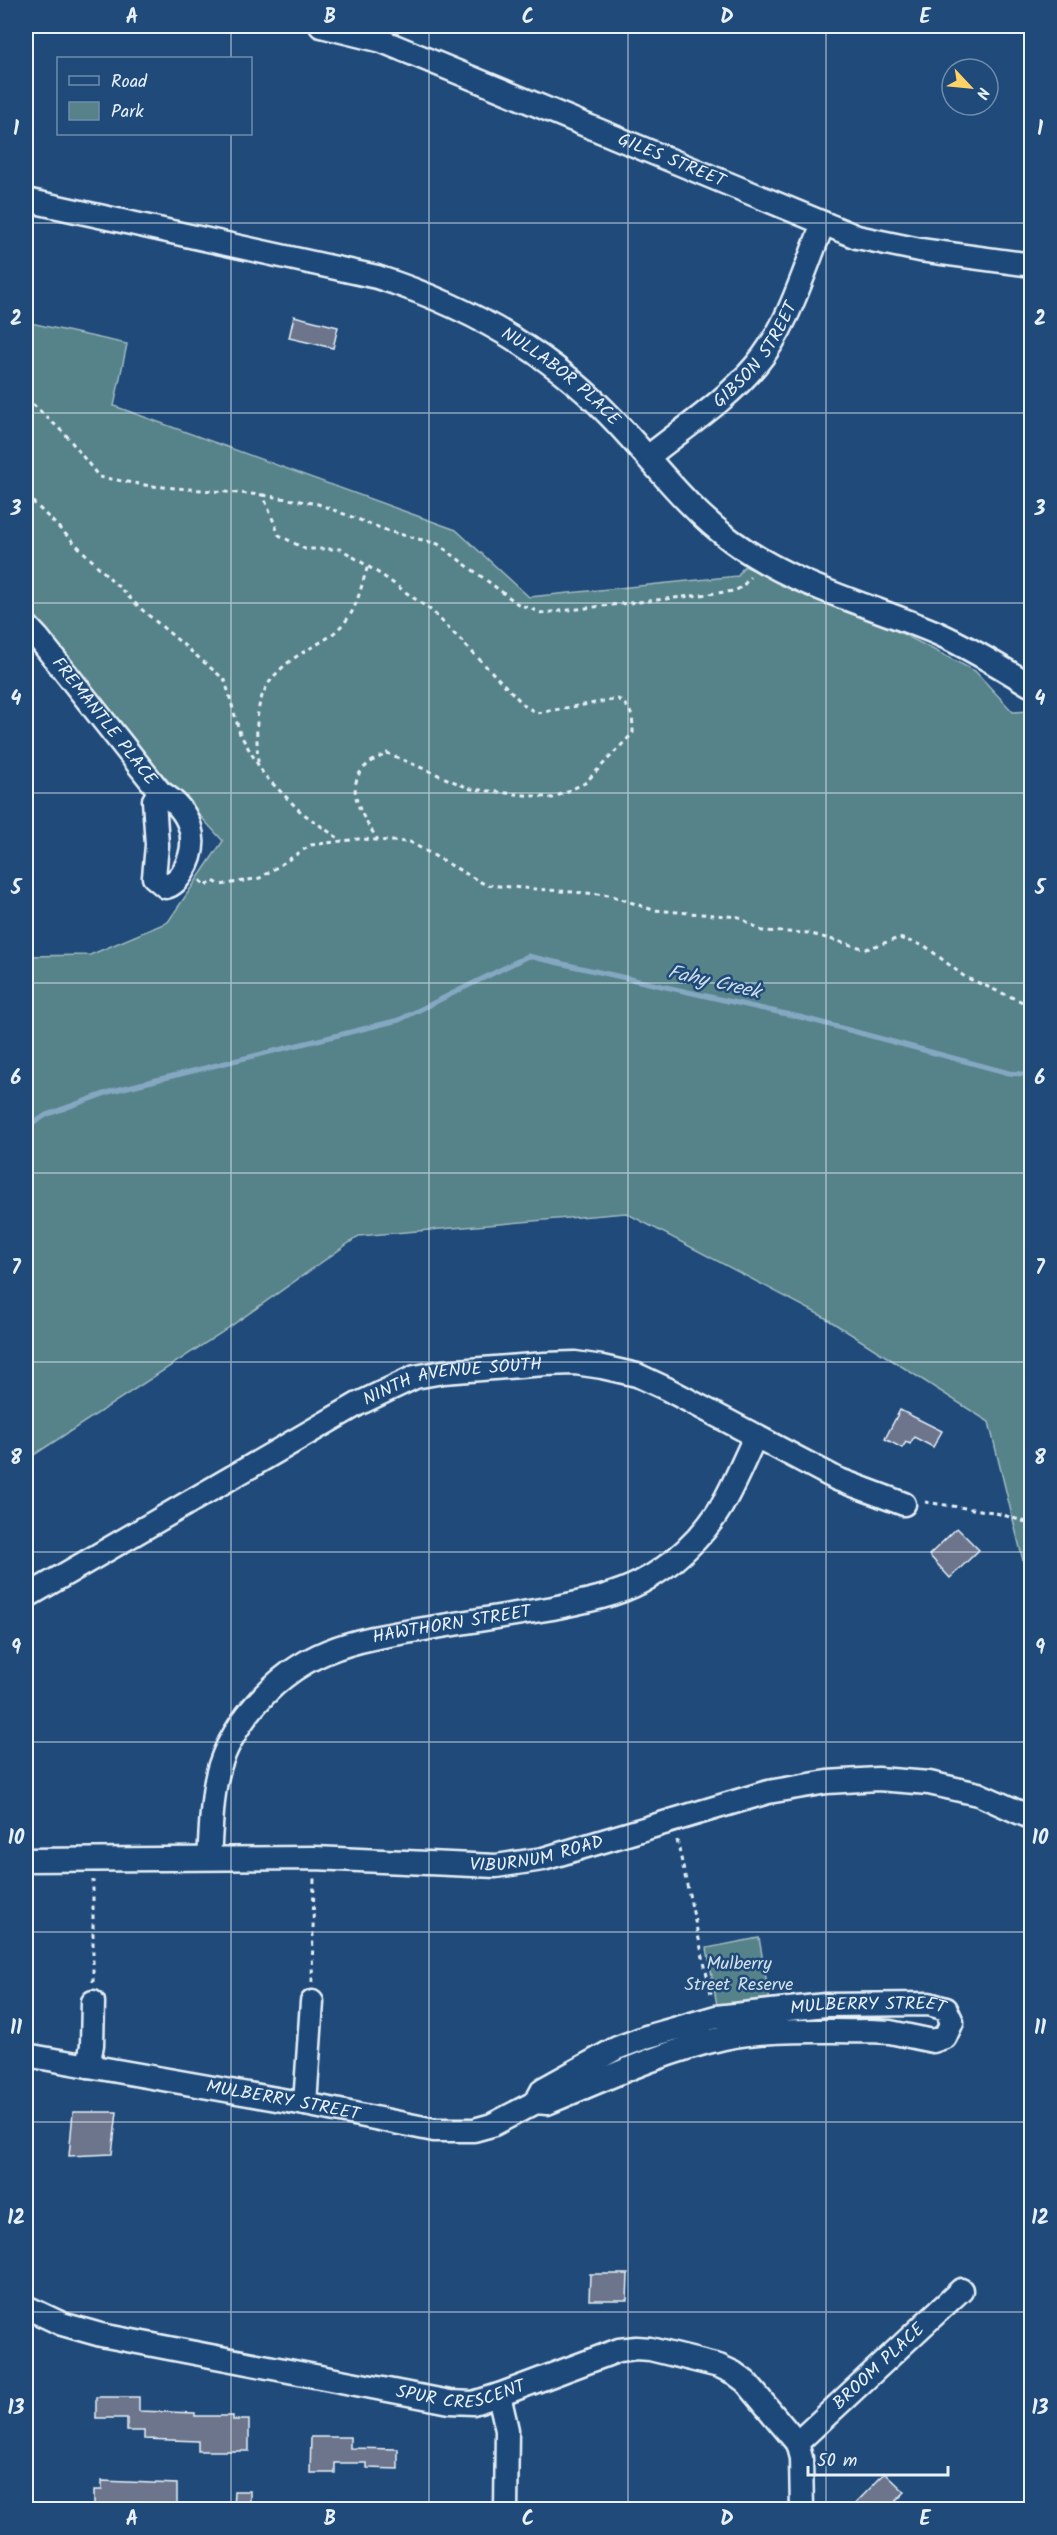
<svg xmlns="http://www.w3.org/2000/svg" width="1057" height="2535" font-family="Kalam,sans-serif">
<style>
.green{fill:#578289;stroke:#a0bac0;stroke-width:1.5}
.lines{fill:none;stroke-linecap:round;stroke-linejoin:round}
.stream{stroke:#84a8c1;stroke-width:5}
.building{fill:#6c758c;stroke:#e8f1f8;stroke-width:1.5}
.minor-casing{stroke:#e8f1f8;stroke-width:27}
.path{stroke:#e8f1f8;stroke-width:3;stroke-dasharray:4.5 4.5;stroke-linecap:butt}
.minor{stroke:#1f4a7a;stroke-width:22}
.grid{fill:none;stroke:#e8f1f8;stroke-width:1.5;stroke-opacity:0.55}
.labels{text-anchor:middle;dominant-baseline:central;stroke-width:5;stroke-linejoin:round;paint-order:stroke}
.street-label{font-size:18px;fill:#e8f1f8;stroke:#1f4a7a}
.park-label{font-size:18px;fill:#d2e0e7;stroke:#1f4a7a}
.water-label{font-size:20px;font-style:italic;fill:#cfdfea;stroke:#1f4a7a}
.neatline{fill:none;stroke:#e8f1f8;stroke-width:2}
.grid-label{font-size:20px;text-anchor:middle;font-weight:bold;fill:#e8f1f8}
</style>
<rect width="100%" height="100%" fill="#1f4a7a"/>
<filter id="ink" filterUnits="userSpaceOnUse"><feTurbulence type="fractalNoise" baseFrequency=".0167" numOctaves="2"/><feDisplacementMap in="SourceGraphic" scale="12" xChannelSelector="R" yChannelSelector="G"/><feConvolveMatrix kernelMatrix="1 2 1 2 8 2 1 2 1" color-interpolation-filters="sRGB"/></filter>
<g filter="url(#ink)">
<g class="green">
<polygon points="26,322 127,344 114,406 456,530 529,597 738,576 744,566 901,633 975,671 1013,712 1031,711 1031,1593 989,1422 824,1317 626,1213 359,1236 221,1333 26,1460 26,956 90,955 168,922 223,841 112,719 26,612"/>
<polygon points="759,1938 770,2001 718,2011 707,1948"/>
</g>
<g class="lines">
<polyline class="stream" points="26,1128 46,1115 112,1091 399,1020 528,956 804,1018 1009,1073 1032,1075"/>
</g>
<g class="building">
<polygon points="294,316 338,327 333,348 289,338"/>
<polygon points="900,1410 942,1431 933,1447 914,1437 910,1444 906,1442 902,1448 885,1439"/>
<polygon points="957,1528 979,1550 950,1578 929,1555"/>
<polygon points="73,2112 117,2112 112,2154 69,2156"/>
<polygon points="590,2274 628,2274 627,2300 589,2300"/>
<polygon points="96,2397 139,2397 139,2411 195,2413 195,2416 233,2416 233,2420 249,2420 249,2451 198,2451 198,2441 144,2439 144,2431 127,2431 127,2418 96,2418"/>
<polygon points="311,2437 350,2437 350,2448 398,2449 398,2469 367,2468 367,2463 335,2463 335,2473 310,2473"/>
<polygon points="885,2473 905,2492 887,2510 849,2510"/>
<polygon points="102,2481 177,2484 177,2510 94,2510 94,2490 102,2490"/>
<polygon points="234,2491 250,2491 250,2510 233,2510"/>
</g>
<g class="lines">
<g class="minor-casing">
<g id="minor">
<path id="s1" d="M321,26L382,41L857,237L920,250L1032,265"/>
<path id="s2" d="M26,200L377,277C465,305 545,349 609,415C651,458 683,505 732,541C795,587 869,604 939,634C970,648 1001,667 1030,685"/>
<path id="s3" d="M648,457C684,428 726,401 756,365C788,328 805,268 823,224"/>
<path id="s4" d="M26,625L39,639L160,792C190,809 202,841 183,872C178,879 174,885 166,887L154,877L157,845L154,800L160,792"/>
<path id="s5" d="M26,1597L358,1404L415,1377L443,1372L545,1364L575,1363L602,1367L637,1375L667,1389L837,1479L904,1504"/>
<path id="s6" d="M209,1858C211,1833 211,1806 216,1781C220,1758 233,1734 247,1715C300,1646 356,1640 436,1627C475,1621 514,1614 553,1608C582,1602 615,1596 641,1582C672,1566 703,1537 721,1507C734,1485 744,1460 755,1437"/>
<path id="s7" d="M26,1860L314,1858L496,1866L543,1859L768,1792L827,1782L878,1779L929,1783L978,1794L1032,1818"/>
<path id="s8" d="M26,2055L305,2104L434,2130H474L492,2125L536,2102L543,2089L617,2048L646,2037L716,2017L825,2005L929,2004L946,2009L952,2022L945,2037L933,2041L890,2032L870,2031C823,2032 771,2028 724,2038C662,2052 605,2079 547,2103L536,2102"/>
<polyline points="88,2066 92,2045 93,2002"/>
<polyline points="305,2104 312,2002"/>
<path id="s9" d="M26,2307L62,2324L101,2335L450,2402L473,2403L499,2395L619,2350L636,2348L650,2349L719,2366L734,2373L746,2382L797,2443L801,2458L802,2510"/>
<polyline points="499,2395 507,2430 506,2510"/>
<path id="s10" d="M797,2443L961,2290"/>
</g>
</g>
<g class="path">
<path d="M26,398L66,435L99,477L151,486L263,495L279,535L305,549H341L383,576L432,611L525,706L537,713L618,699C632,708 633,717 633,733L585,783L553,798L471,789L387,753C381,757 372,760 367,765C341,787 364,819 378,840"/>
<polyline points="26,495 140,608 225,680 240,734 264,775 301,812 342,841"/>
<polyline points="263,495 318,504 391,532 438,544 518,604 542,613 735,591 743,586 750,577"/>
<path d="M258,762C256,720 252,691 289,662C310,645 329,643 348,618C358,605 362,582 368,566"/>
<polyline points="200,880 206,886 213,881 221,885 260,878 311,845 358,839 410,842 486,885 610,895 653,910 739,917 762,931 808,933 866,949 899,938 925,946 965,977 1032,1006"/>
<polyline points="925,1502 993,1512 1026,1522 1032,1515"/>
<polyline points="677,1840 712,1998"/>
<polyline points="93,1982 93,1880"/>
<polyline points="312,1982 314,1878"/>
</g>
<use href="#minor" class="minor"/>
</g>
</g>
<path class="grid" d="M231,26V58M429,26V2510M628,26V2510M826,26V2510M231,134V2510M26,223H1032M26,413H1032M26,603H1032M26,793H1032M26,983H1032M26,1173H1032M26,1362H1032M26,1552H1032M26,1742H1032M26,1932H1032M26,2122H1032M26,2312H1032"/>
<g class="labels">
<g class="street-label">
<text stroke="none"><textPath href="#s1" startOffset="376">GILES STREET</textPath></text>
<text stroke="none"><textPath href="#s3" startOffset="150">GIBSON STREET</textPath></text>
<text stroke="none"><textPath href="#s2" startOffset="570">NULLABOR PLACE</textPath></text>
<text stroke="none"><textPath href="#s4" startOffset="124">FREMANTLE PLACE</textPath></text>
<text stroke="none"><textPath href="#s5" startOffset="483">NINTH AVENUE SOUTH</textPath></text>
<text stroke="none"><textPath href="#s6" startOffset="382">HAWTHORN STREET</textPath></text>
<text stroke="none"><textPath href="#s7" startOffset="512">VIBURNUM ROAD</textPath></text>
<text stroke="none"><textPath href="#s8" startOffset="879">MULBERRY STREET</textPath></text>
<text stroke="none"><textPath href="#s8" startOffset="261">MULBERRY STREET</textPath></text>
<text stroke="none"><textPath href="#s10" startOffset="112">BROOM PLACE</textPath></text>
<text stroke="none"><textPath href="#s9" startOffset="447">SPUR CRESCENT</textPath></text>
</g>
<g class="park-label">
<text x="739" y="1964">Mulberry<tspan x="739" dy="21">Street Reserve</tspan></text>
</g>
<g class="water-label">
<text transform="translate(714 983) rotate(13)">Fahy Creek</text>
</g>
</g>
<rect width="1057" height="2535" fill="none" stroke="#1f4a7a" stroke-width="66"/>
<rect x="57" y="57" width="195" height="78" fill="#1f4a7a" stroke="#6f8dac" stroke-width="1.5"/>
<rect x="69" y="76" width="30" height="9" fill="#1f4a7a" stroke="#6f8dac" stroke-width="1.5"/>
<text x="111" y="87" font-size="18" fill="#e8f1f8">Road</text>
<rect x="69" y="102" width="30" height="18" fill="#578289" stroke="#6f8dac" stroke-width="1.5"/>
<text x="111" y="117" font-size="18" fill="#e8f1f8">Park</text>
<g transform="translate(970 87) rotate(116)"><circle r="28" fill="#1f4a7a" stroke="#6f8dac" stroke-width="1.5"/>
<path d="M0-4.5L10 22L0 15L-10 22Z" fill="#ffd166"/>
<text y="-9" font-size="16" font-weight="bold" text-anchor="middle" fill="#e8f1f8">N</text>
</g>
<path d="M808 2466v9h140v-9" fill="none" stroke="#e8f1f8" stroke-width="3"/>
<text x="817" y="2466" font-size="18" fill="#e8f1f8" stroke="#1f4a7a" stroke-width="4.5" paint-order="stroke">50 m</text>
<rect x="33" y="33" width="991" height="2469" class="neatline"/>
<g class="grid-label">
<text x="132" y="23">A</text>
<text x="330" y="23">B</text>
<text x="528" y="23">C</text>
<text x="727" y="23">D</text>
<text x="925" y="23">E</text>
<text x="16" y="135">1</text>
<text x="1040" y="135">1</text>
<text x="16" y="325">2</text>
<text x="1040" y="325">2</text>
<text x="16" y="515">3</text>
<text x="1040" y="515">3</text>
<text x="16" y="705">4</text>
<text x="1040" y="705">4</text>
<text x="16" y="894">5</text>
<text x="1040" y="894">5</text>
<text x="16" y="1084">6</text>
<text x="1040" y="1084">6</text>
<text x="16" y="1274">7</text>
<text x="1040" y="1274">7</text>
<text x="16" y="1464">8</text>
<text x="1040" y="1464">8</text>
<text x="16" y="1654">9</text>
<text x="1040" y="1654">9</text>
<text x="16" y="1844">10</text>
<text x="1040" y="1844">10</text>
<text x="16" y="2034">11</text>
<text x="1040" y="2034">11</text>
<text x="16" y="2224">12</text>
<text x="1040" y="2224">12</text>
<text x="16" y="2414">13</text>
<text x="1040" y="2414">13</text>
<text x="132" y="2525">A</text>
<text x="330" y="2525">B</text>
<text x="528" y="2525">C</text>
<text x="727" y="2525">D</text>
<text x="925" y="2525">E</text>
</g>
</svg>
